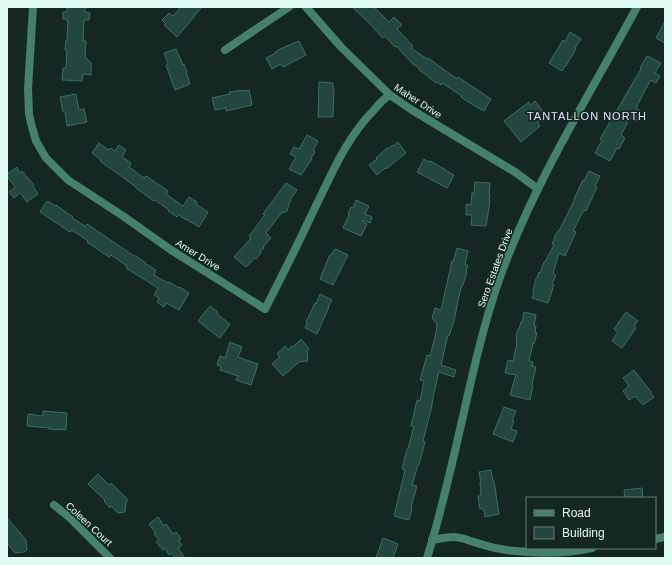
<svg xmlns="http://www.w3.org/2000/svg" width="672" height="565" font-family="Arial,sans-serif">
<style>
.building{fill:#22463f;stroke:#386f63}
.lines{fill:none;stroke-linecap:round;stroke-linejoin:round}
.minor{stroke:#45806b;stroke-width:8}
.labels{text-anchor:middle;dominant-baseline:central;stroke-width:3.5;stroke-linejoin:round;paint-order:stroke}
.street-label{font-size:10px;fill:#dffaf3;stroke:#142723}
.neighbourhood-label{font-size:11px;letter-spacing:1px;fill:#e0e1fb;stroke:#142723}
</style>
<rect width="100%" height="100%" fill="#142723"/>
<g class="building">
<polygon points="67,7 85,7 85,12 90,13 89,20 84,20 83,41 86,41 85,57 91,63 91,75 83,74 82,81 62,80 63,68 66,68 67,50 65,50 66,40 67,40 68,20 66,20 67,19 63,19 63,12 67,12"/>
<polygon points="181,7 202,7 194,16 194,17 177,37 164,25 166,24 162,20 169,13 173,16"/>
<polygon points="352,7 374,7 389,22 394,17 402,25 397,29 413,46 411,48 427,59 428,58 457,79 458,77 491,99 484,111 473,105 461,97 462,96 442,83 441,85 437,82 436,83 425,74 419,70 420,69 413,64 396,46 395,47 385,36 383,38 365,19"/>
<polygon points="665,21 665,43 656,38"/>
<polygon points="570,32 581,39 575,48 576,49 573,54 566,66 565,66 562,71 549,63 563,40 565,42"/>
<polygon points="299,41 306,55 283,67 281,64 272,69 266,58 276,53 275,52 280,49"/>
<polygon points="176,49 183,65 184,64 187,72 186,72 190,84 175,90 166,65 168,64 164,53"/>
<polygon points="647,56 661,63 655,73 660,76 656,83 651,80 645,90 636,108 641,111 636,121 630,118 621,135 625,138 619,149 617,148 610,161 595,153 602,140 600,139 641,69 640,68"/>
<polygon points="319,82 333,83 333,89 334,89 333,117 318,117"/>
<polygon points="243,90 244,91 249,90 252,105 226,111 226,108 215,110 212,98 230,94 229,92"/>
<polygon points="76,94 79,110 84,109 87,122 67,126 65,112 63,112 60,97"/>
<polygon points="535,101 546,115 538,123 540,126 521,142 504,121 529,102 531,105"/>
<polygon points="307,135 318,141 313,151 315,152 311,158 312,159 301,175 289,169 296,157 290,154 294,147 299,149"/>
<polygon points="398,142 406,153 386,169 385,168 377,175 369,165 377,159 376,158 387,148 388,149 393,145 393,146"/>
<polygon points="99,143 108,150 110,148 115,151 119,145 126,150 122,157 131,163 129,167 144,178 146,176 168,191 166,194 183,206 189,197 197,202 196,204 208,212 199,227 186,219 186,220 179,215 177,217 168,211 169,210 155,200 154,201 137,189 137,188 128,181 100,161 101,160 92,153"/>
<polygon points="424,159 429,162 430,161 446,170 446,171 454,175 447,188 417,172"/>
<polygon points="17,167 19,173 22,171 34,185 33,186 38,194 27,202 20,193 14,198 9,192 15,187 7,176 7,174"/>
<polygon points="589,171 600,176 595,186 597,187 586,211 584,210 573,231 576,232 565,256 559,253 553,274 556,275 552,284 554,285 548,303 532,298 534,292 533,292 534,286 536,278 537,278 539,272 540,273 544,262 545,262 554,245 552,244 555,238 554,238 558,231 559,231 575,199 574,199 583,180 584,181"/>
<polygon points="475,182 490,183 489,194 490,194 489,201 490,201 486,226 471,225 472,215 466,215 466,204 471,205 472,193 474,193"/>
<polygon points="286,183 297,190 290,200 291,201 289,204 287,211 283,213 282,212 266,233 271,238 263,247 264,248 260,252 261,253 256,259 255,258 246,267 234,257 251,238 249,236 265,215 263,214"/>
<polygon points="356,200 369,206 365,214 372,217 370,223 363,220 362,221 367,224 361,236 343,228 349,215 348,214 351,207 353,208"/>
<polygon points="47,201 56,206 56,205 73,217 72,218 85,226 87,224 134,256 134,255 146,263 146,264 156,270 154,275 168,283 169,282 179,288 180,287 189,293 179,310 166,303 164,307 157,302 159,298 154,295 158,288 126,268 127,266 111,255 109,257 87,242 88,241 72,230 70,232 40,212"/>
<polygon points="457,248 468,251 465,265 468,265 466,272 467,272 463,285 462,285 460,291 454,321 449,336 448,335 441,365 456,370 454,377 439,372 434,393 431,410 423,441 425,442 419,465 418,465 412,485 417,486 411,507 412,509 409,520 394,516 405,470 402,469 407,449 408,449 414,426 411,426 417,400 420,401 424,381 420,380 427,355 430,356 436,333 437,324 432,318 435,308 441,310 452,261 453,262"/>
<polygon points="335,249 348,255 333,285 320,279 329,257 331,254 332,254"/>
<polygon points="320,294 332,300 328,307 329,307 317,334 305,328 307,323 306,322 315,303 316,304"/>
<polygon points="210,306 218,312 217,314 230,324 220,338 198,321"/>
<polygon points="524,312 536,315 534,326 536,326 535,333 537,333 534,344 533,343 529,361 533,362 532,366 536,367 532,385 533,386 530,400 510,395 516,375 505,373 508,360 513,361 517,343 516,343 517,337 516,336 518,329 519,329 521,322 522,323"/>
<polygon points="626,312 638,321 634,326 636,328 622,348 612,341 618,332 614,329"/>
<polygon points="301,339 309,349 307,351 308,361 299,362 283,376 272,364 280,357 277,354 285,346 288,350 292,346 293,347"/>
<polygon points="230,342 242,347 238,357 258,364 251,385 236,380 238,376 220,370 221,366 217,365 220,356 225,358"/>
<polygon points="634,370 651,392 650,392 654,397 643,405 635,396 629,400 623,391 629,386 623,378"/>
<polygon points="504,407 516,411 512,421 514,421 511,429 517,431 513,442 493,434"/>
<polygon points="43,411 67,413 66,430 59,429 59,430 49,429 49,428 27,426 28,414 43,416"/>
<polygon points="491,470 493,481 494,481 499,514 485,517 484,510 483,511 483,508 480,509 478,496 481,496 481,493 480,483 481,483 479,472"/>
<polygon points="98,474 109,485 111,483 128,500 126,502 125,512 118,513 111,506 110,508 104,501 105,500 88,484"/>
<polygon points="642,488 643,498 625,498 624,490"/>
<polygon points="158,517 164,526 166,524 173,534 176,532 181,539 178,540 182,545 178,548 185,558 175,558 172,553 169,555 165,548 163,550 156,542 159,540 154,534 156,533 149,524"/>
<polygon points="7,518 26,540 27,550 24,552 15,553 7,543"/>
<polygon points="383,538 398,544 393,558 376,558"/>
</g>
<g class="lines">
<g class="minor">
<path d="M33,7L28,89L29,114L31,123L36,141L46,158L68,180L123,216L171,250L265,309C281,278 297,246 312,214C330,178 345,139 374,110C379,104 383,99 390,95"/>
<polyline points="306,7 341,47 390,95 412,110 515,172 538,189"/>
<polyline points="225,50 289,7"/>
<polyline points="54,505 69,517 110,558"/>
<polyline points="655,539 665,537"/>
<path d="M432,540C439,539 446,537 453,537C462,537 469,541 477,543C489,547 503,550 516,551C541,554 568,553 592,548"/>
<path d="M427,558C448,491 461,421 478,352C484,328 491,303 499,280C533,184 589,96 637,7"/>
</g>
</g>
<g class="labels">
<g class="street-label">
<text transform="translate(418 101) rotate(33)">Maher Drive</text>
<text transform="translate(198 255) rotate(32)">Amer Drive</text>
<text transform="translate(495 268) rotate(-70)">Sero Estates Drive</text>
<text transform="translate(89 524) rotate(43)">Coleen Court</text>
</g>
<g class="neighbourhood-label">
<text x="587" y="116">TANTALLON NORTH</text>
</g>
</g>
<rect width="672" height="565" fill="none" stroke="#dffaf3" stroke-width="16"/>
<rect x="526" y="497" width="130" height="52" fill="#142723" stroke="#657b76"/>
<rect x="534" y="510" width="20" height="6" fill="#45806b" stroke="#657b76"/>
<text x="562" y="517" font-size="12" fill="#dffaf3">Road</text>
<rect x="534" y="527" width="20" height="12" fill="#22463f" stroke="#657b76"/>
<text x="562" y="537" font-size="12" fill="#dffaf3">Building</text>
</svg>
